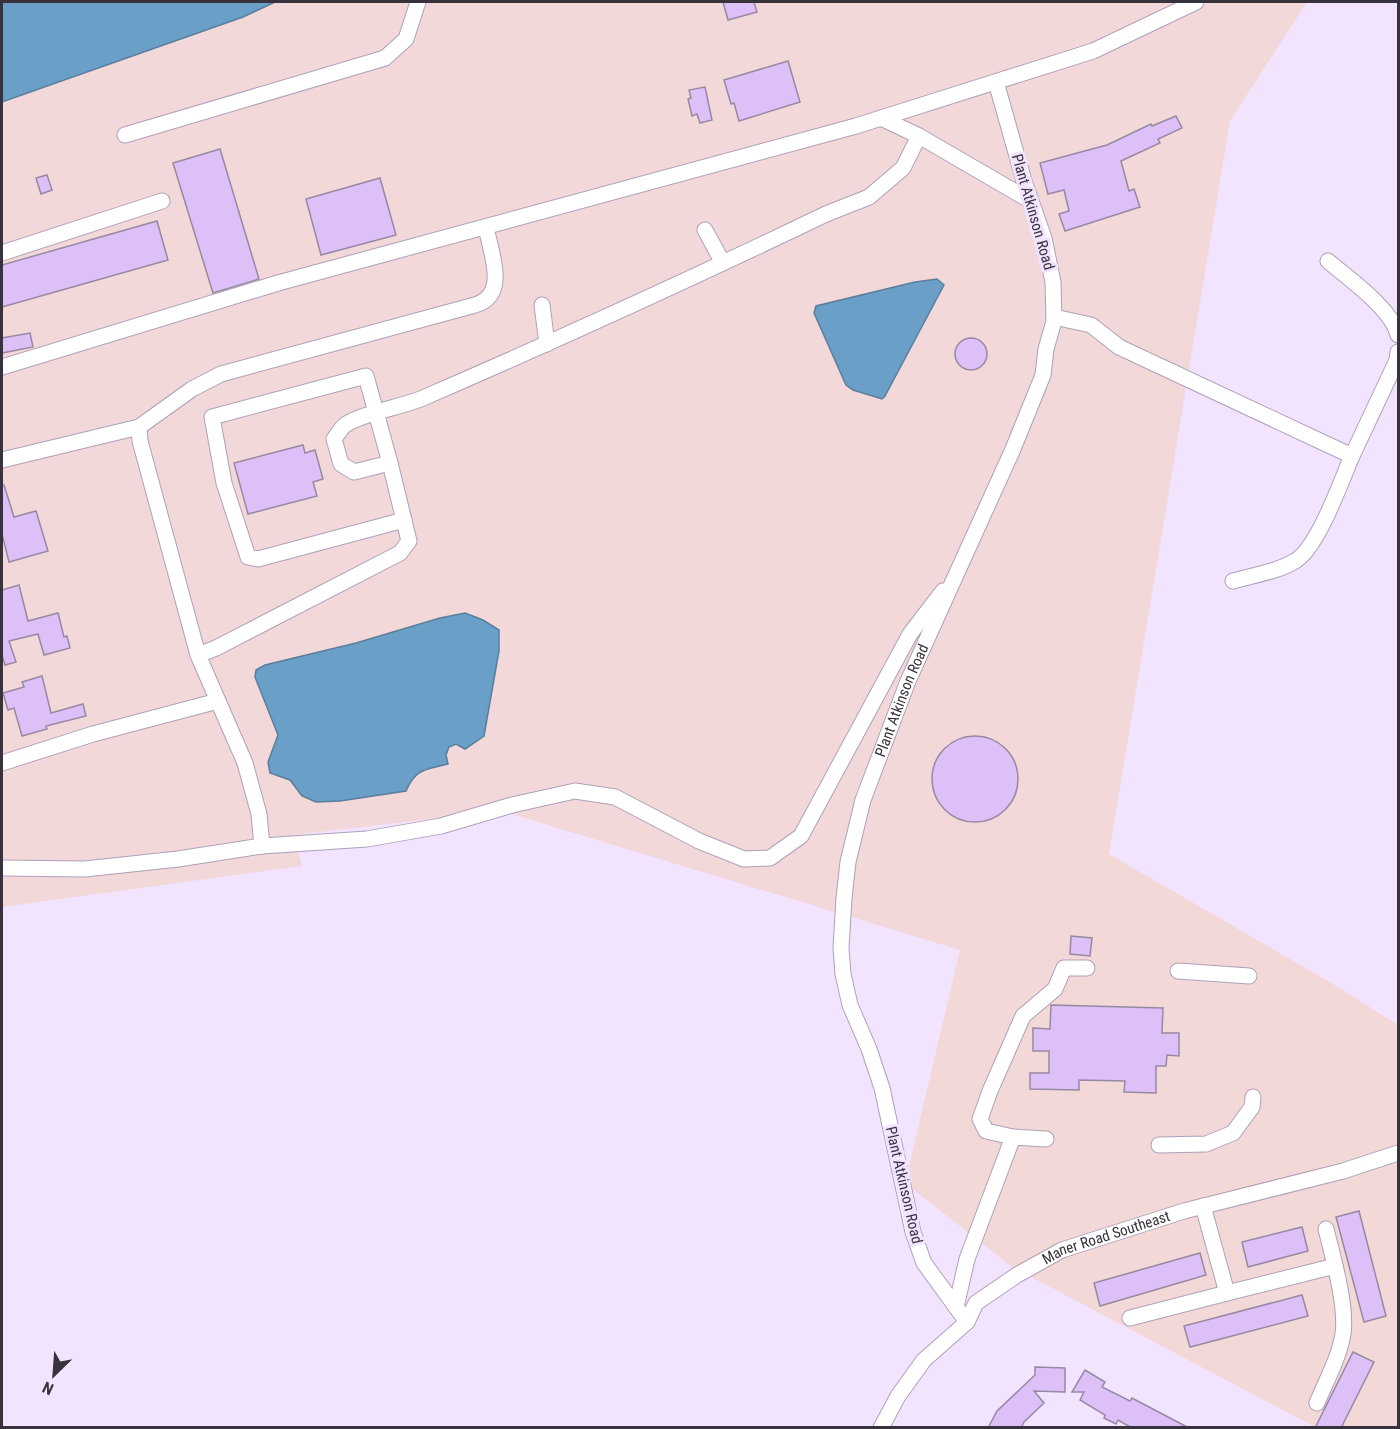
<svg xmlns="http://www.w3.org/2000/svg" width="1400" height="1429" font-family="'Roboto Condensed',sans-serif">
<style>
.commercial{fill:#f3d8d8}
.industrial{fill:#f3d8d9}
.water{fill:#6a9fc7;stroke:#5b7e9d;stroke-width:1.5}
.building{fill:#dec0f8;stroke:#9689a2;stroke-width:1.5}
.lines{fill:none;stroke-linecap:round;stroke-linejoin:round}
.minor-casing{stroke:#aea0ba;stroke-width:17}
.minor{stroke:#fff;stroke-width:15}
.labels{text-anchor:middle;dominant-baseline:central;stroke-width:6;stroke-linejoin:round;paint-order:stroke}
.street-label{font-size:15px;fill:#37323c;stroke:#f2e3ff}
</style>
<rect width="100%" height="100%" fill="#f2e3ff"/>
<polygon class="commercial" points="1109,854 1333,984 1398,1025 1398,1427 1315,1427 1012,1267 905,1183 960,950"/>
<polygon class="industrial" points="195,2 1307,2 1230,121 1109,854 960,950 501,811 294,835 302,866 2,907 2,95"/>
<g class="water">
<polygon points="2,2 275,2 243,17 2,102"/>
<polygon points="937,279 944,285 885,396 882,399 853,390 846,385 814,313 816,306 915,282"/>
<path d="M465,613L483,620L499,630V651L484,736L465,749L456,744L449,747L446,755L448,764C425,770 416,768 406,791L340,801L316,802L302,796L290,780L270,773L268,762L278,735L255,677L256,670L265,665L356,643L440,618Z"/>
</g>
<g class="building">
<polygon points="723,2 754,2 757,12 728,20"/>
<polygon points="788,61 800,102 739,121 734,103 731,104 724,80"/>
<polygon points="705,87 712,120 700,123 697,114 692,116 688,99 691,98 689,90"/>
<polygon points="1176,116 1182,128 1158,139 1160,143 1121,161 1129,191 1134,189 1140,207 1065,231 1059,214 1069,211 1064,190 1048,194 1040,163 1107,145 1151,124 1152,126"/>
<polygon points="220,149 259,279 213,293 173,163"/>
<polygon points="47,175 52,190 41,194 36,178"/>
<polygon points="380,178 396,235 321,255 306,199"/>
<polygon points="157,221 168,260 2,307 2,265"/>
<polygon points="30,333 33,347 2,353 2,338"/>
<circle cx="971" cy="354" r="16"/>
<polygon points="303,445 305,453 315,450 323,479 313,482 317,496 248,514 234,463"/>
<polygon points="2,485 4,485 14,517 36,511 48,551 9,562 2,534"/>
<polygon points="19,585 28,621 58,613 64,637 67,636 70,648 44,655 38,634 9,641 16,662 5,665 2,655 2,590"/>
<polygon points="42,676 51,713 83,704 86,716 46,726 47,729 22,736 14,708 8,710 3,693 24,687 22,682"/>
<circle cx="975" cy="779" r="43"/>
<polygon points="1071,936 1092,938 1090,956 1070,954"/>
<polygon points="1051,1005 1163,1008 1162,1033 1179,1033 1179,1056 1167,1055 1166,1066 1156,1066 1156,1093 1124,1092 1125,1081 1079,1080 1079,1090 1030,1089 1030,1073 1049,1073 1049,1051 1033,1051 1033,1028 1050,1029"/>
<polygon points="1359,1211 1386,1316 1364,1322 1336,1217"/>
<polygon points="1302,1227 1308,1251 1248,1267 1242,1242"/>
<polygon points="1200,1253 1206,1275 1100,1306 1094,1283"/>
<polygon points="1302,1295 1308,1316 1190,1347 1184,1326"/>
<polygon points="1353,1352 1374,1362 1341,1428 1315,1428"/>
<polygon points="1035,1367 1065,1368 1065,1392 1034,1391 1044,1403 1024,1422 1021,1428 988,1428 997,1411 1035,1375"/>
<polygon points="1085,1370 1105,1382 1102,1387 1130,1401 1132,1398 1189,1428 1132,1428 1118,1420 1116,1424 1104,1418 1105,1415 1080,1400 1084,1392 1072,1392"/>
</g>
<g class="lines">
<g class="minor-casing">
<g id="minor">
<polyline points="881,118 919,136 1031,201"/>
<polyline points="125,135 385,58 406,39 418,2"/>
<polyline points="705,230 723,263"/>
<polyline points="2,253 162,201"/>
<path d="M1328,261C1349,279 1392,309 1398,335"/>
<polyline points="542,305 547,344"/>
<path d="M1054,317L1091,325L1119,347L1352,456C1341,481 1318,548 1295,561C1277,572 1253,575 1233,581"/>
<polyline points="2,367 278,283 856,126 1093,51 1196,2"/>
<polyline points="1352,456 1397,360 1398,352"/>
<polyline points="2,460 139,427"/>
<path d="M404,520L258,559L248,557L224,483L212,417L366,376L390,463L354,472L341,464L334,439C337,435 341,428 345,425C362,413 402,407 423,398C559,339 693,278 826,214L869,197L903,168L919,136"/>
<polyline points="198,655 216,648 400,553 409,541 390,463"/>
<polyline points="2,763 93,734 218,701"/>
<path d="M262,846L259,814L245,763L198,655L140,441L139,427L192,389L221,374L475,305C509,295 491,254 486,227"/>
<polyline points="2,868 85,869 178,859 262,846 367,839 441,826 512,805 575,791 615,797 699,841 744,859 770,858 801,836 910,634 943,591"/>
<polyline points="1178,971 1249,976"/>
<polyline points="1013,1137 986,1131 980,1119 990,1091 1023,1016 1055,989 1064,968 1087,968"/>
<polyline points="1159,1145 1206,1144 1233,1133 1252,1107 1253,1097"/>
<polyline points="1227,1293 1335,1266"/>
<polyline points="956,1307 967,1259 1013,1137 1046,1139"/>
<polyline points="1130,1318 1227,1293 1203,1206"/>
<path id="s1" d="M967,1322L924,1263L913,1232L882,1088L869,1049L850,1005L843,974L841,948L844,898L848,862L863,800L908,681L1013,449L1043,375L1046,349L1054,321L1053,282L1044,238L1024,181L996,82"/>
<path d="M1317,1403C1326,1381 1339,1358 1343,1334C1347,1305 1333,1258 1326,1229"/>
<path id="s2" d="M881,1428L898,1396L924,1360L967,1322L976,1303L1017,1275L1062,1250L1184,1211L1343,1171L1398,1153"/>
</g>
</g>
<use href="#minor" class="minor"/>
</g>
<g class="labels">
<g class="street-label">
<text transform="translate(1033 212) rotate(74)">Plant Atkinson Road</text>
<text stroke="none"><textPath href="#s1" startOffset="657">Plant Atkinson Road</textPath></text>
<text transform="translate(904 1185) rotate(77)">Plant Atkinson Road</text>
<text stroke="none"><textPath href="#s2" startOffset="306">Maner Road Southeast</textPath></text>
</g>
</g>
<rect width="1400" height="1429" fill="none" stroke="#37323c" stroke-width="6"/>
<g transform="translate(54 1375) rotate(205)" stroke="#f2e3ff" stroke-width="4.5" paint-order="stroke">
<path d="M0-4.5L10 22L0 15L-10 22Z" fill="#37323c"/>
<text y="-9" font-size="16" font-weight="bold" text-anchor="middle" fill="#37323c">N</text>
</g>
</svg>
